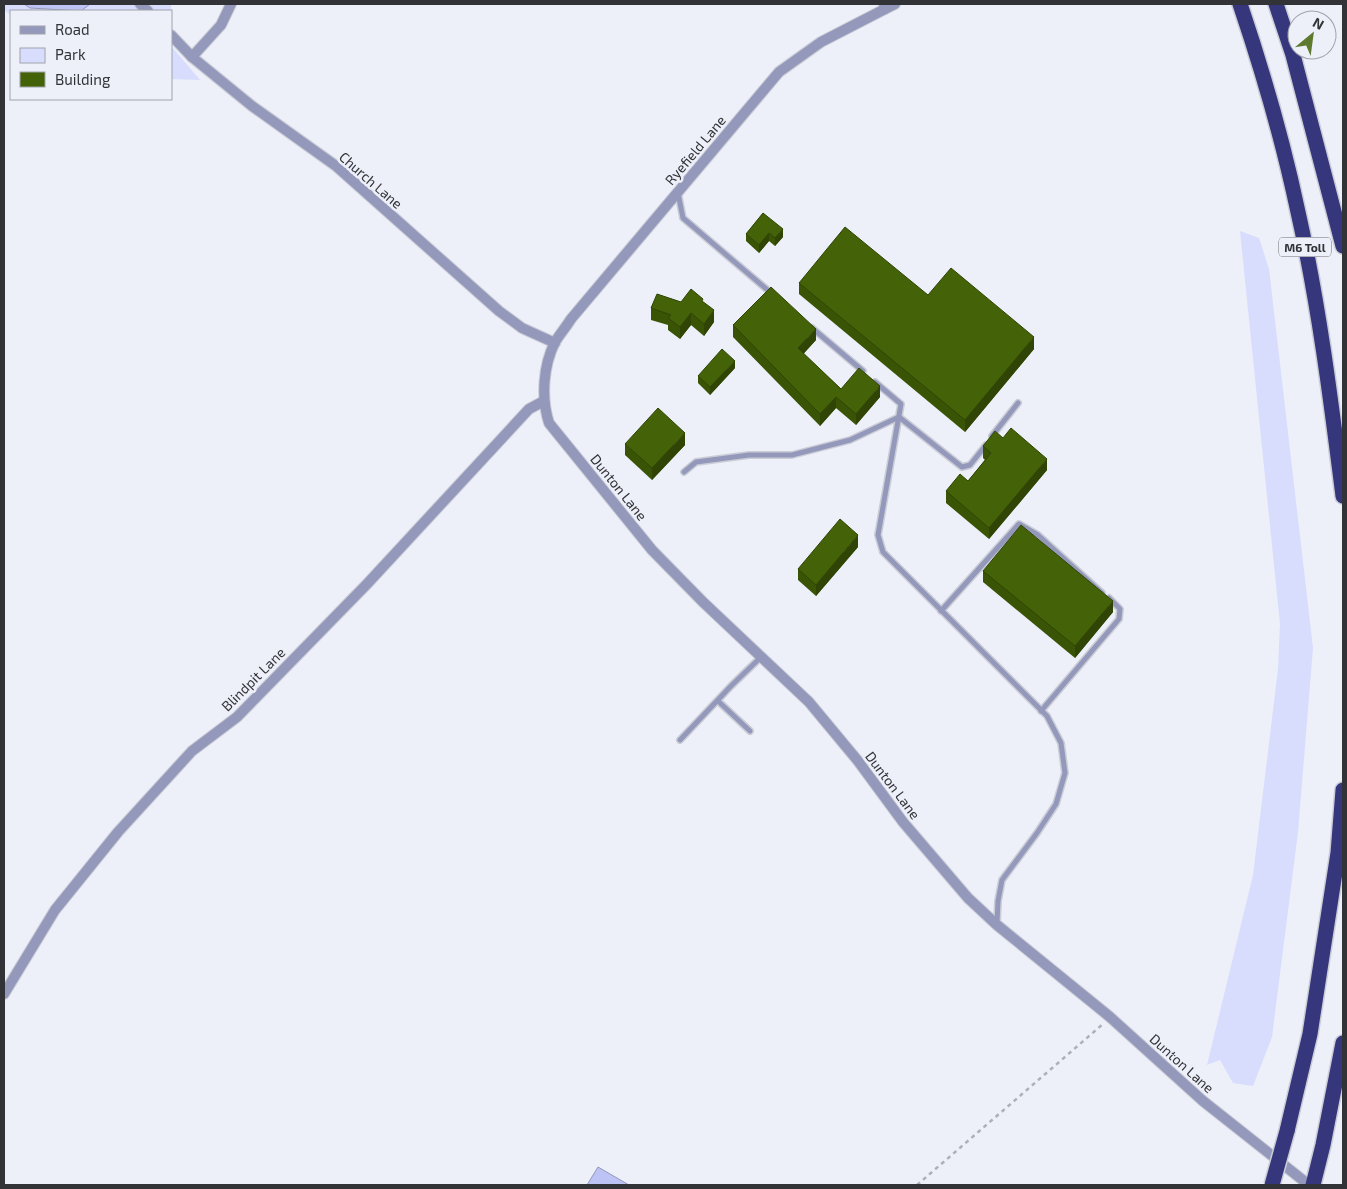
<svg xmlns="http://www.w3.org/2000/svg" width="1347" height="1189" font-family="'Exo 2',sans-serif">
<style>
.green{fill:#d8ddfe}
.water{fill:#bdc3f4;stroke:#9398bb}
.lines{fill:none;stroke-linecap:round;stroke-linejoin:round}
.lane-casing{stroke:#cbcdd6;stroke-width:8}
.street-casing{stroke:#cbcdd6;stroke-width:12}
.highway-casing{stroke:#cbcdd6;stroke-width:18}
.path{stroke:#aeb0b8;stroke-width:2.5;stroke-dasharray:4 4;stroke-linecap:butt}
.lane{stroke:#9499bc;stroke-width:5}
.street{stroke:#9499bc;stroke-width:10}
.highway{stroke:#35367c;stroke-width:15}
.highway-bridge-casing{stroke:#cbcdd6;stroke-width:18;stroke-linecap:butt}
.highway-bridge{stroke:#35367c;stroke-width:15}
.wall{fill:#3a5406}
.shaded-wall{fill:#304505}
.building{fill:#446207;stroke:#304505}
.labels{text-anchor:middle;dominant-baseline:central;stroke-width:5;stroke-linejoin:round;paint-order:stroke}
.shield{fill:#edeff9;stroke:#6a6b71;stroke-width:1}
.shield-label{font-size:12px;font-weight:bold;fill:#323337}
.street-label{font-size:14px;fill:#323337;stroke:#edeff9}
</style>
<rect width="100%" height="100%" fill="#edeff9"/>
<g class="green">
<polygon points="4,4 171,4 172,47 200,80 171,79 171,11 11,11 11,15 4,10"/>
<polygon points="1240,231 1259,238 1269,269 1313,648 1298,832 1272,1037 1253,1086 1233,1083 1220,1060 1207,1065 1253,875 1278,669 1280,624"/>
</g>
<g class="water">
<polygon points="24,4 90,4 81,11 30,8"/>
<polygon points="598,1167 629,1185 587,1185"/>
</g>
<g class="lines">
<g class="lane-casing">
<g id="lane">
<polyline points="678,193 683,218 771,293"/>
<polyline points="812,328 863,371"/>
<polyline points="875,382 901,404 878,535 883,552 1047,716 1061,743 1065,773 1056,804 1037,833 1002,880 998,901 997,923"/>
<polyline points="992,436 1018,403"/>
<polyline points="684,472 696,462 749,455 792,455 850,440 899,417 962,467 970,465 986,445"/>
<polyline points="941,611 1019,524 1038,535 1102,593"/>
<polyline points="718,701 750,731"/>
<polyline points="1041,711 1119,619 1120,609 1109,598"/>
<polyline points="680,740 731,686 761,657"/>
</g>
</g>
<g class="street-casing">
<g id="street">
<polyline points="140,4 148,11"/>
<path d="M884,4L885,9L821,42L779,72L571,319C566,327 560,334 555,342C543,366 541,398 549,423L652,550L703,602L809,702L858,761L903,822L968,898L997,925L1110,1017L1203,1101L1309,1185"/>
<polyline points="885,9 895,4"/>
<polyline points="171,35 192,57 252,106 336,166 499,311 522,328 555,343"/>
<polyline points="192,57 221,25 231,4"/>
<polyline points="4,994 55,910 118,832 192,751 237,717 367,584 529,409 544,401"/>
</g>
</g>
<g class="highway-casing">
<g id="highway">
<path d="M1240,4C1263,72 1283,141 1298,212C1319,305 1331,401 1343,496"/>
<polyline points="1276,4 1293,55 1343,246"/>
<polyline points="1287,1131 1310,1034 1338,853 1343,790"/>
<polyline points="1313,1185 1323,1145 1343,1043"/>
</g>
</g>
<polyline class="path" points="917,1185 1103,1024"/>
<use href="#lane" class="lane"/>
<use href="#street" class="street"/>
<use href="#highway" class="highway"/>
<g class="highway-bridge-casing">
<polyline id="highway-bridge" points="1272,1185 1287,1131"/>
</g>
<use href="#highway-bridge" class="highway-bridge"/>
</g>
<g class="wall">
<polygon points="763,213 783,237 775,246 769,241 759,253 746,241 746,234"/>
<polygon points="799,283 928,295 1034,349 965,432 799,294"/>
<polygon points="681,302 703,302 714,322 704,336 691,325 680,339 668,330 668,325 651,320 651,308"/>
<polygon points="733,325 816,340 803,354 841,389 880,397 856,425 836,408 820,426 733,337"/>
<polygon points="735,368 710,395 698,383 698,376"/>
<polygon points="625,444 685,445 652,480 625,455"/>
<polygon points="983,446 1047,470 989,539 946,503 946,491 968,481 985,460 983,458"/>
<polygon points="858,547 816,596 798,580 798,569"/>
<polygon points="983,571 1113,612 1075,658 983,582"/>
</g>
<g class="shaded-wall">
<polygon points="783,229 783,237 775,246 775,238"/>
<polygon points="769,233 769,241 759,253 759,245"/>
<polygon points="714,310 714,322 704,336 704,324"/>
<polygon points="691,313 691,325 680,339 680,327"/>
<polygon points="816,329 816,340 798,360 798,348"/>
<polygon points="1034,337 1034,349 965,432 965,420"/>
<polygon points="735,361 735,368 710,395 710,387"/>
<polygon points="880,386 880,397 856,425 856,414"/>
<polygon points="836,397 836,408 820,426 820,414"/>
<polygon points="685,433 685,445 652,480 652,468"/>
<polygon points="1047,459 1047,470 989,539 989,528"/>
<polygon points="858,535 858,547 816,596 816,585"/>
<polygon points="1113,601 1113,612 1075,658 1075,646"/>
</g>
<g class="building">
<polygon points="763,213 783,229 775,238 769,233 759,245 746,234"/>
<polygon points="845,227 928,295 951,268 1034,337 965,420 799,283"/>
<polygon points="771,287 816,329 798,348 841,389 859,368 880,386 856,414 836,397 820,414 733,325"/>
<polygon points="691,289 703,299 702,301 714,310 704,324 691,313 680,327 668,318 671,315 651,308 657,294 681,302"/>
<polygon points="722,349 735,361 710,387 698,376"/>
<polygon points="658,408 685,433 652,468 625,444"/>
<polygon points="1011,428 1047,459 989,528 946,491 960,474 968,481 991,453 983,446 995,431 1003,438"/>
<polygon points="840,519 858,535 816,585 798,569"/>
<polygon points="1021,525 1113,601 1075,646 983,571"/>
</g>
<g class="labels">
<rect class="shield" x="1279" y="237.5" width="52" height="19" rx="4"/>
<g class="shield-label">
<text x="1305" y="247">M6 Toll</text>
</g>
<g class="street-label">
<text transform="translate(695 150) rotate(-50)">Ryefield Lane</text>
<text transform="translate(371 180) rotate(41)">Church Lane</text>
<text transform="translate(619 487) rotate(51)">Dunton Lane</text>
<text transform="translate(253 679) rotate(-45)">Blindpit Lane</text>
<text transform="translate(893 785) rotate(53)">Dunton Lane</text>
<text transform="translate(1182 1063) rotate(42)">Dunton Lane</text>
</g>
</g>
<rect width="1347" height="1189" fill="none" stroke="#323337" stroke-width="10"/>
<rect x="10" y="10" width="162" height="90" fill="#edeff9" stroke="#a2a4ab"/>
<rect x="20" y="26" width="25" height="8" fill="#9499bc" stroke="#a2a4ab"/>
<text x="55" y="35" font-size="15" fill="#323337">Road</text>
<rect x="20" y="48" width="25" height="15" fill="#d8ddfe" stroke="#a2a4ab"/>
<text x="55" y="60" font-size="15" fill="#323337">Park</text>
<rect x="20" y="72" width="25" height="15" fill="#446207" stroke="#a2a4ab"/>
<text x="55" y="85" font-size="15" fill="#323337">Building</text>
<g transform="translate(1312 35) rotate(29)"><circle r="24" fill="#edeff9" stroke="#a2a4ab"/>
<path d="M0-4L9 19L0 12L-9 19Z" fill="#5d7a2f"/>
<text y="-8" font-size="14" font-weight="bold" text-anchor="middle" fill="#323337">N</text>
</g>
</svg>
